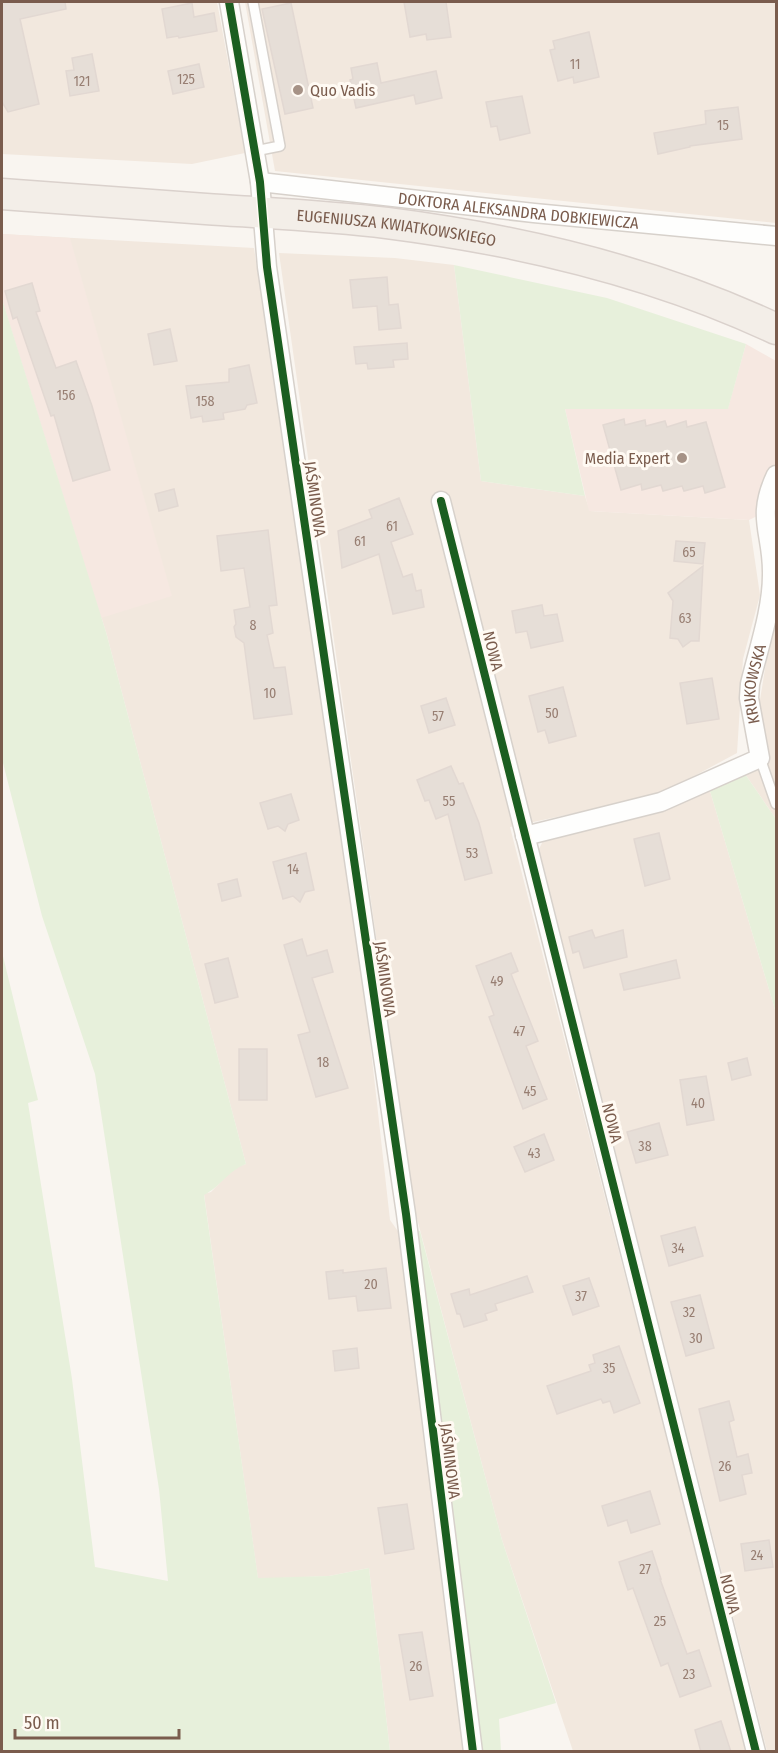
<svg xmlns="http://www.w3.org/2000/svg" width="778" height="1753" font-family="'Fira Sans Condensed',sans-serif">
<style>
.residential{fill:#f2e8de}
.commercial{fill:#f6e8e1}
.green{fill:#e7f0db}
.building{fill:#e6ded7;stroke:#e2d8d2;stroke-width:1.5}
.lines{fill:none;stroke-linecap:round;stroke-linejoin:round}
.lane-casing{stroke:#d7d1cb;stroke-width:12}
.street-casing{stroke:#d7d1cb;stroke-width:21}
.primary-casing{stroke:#dad1cc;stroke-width:33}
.lane{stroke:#fefefd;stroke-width:9}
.street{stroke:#fefefd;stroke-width:18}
.primary{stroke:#f3eee8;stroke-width:30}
.cycleway-casing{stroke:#fffaf3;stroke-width:11}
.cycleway{stroke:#1b5e20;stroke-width:8}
.poi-dot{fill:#a69286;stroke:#fffaf3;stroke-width:2}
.labels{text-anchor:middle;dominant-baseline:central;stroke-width:6;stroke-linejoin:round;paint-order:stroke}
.number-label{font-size:14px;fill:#977e72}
.poi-label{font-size:16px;fill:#7a5c4d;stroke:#fffaf3;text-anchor:start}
.street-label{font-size:16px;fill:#7a5c4d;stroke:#fffaf3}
</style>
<rect width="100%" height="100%" fill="#f9f5f0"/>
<g class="residential">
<polygon points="2,2 217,2 245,153 192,164 2,154"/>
<polygon points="245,2 776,2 776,223 275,171"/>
<polygon points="2,234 254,248 366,1005 390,1220 400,1234 466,1751 390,1751 369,1568 329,1576 258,1579 204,1194 211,1192 234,1168 246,1164 106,632 2,299"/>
<polygon points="279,253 395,258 454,265 481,481 585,496 590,511 749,520 760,595 743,659 737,753 659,795 510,827 747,1751 573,1751 502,1540 415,1211"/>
<polygon points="776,615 776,819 745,774 763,763 758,712 769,644"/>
<polygon points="710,791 776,1013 776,1751 767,1751 539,849 543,841 662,812"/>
</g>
<g class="commercial">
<polygon points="2,234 70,238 172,596 101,618 2,299"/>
<polygon points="746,344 776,361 776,507 749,520 589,511 565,409 728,408"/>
</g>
<g class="green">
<polygon points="454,265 607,298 746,344 728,409 565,409 585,496 481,481"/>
<path d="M2,299L106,632L246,1164C229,1170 220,1187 204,1195L258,1578L329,1576L369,1568L390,1751H2V952L38,1100L28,1103L72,1379L95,1567L168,1581L159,1489L95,1074L42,916L2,759Z"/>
<polygon points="745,774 776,819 776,1013 710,791"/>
<polygon points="420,1231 502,1540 556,1703 499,1719 501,1751 466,1751 400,1234"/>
</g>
<g class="building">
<polygon points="2,2 65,2 66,9 20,19 39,104 8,112 2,102"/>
<polygon points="404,2 446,2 451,37 427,40 426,34 410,37"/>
<polygon points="192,3 194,17 214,13 217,31 179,38 178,36 167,38 162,9"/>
<polygon points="291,3 313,108 285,114 262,9"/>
<polygon points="589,32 599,77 574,83 573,77 558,81 550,50 555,49 553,41"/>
<polygon points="92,54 99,91 70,96 66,71 74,70 72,58"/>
<polygon points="377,63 381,83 436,71 442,98 416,104 414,95 356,108 350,80 353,79 351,68"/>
<polygon points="199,64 204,87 173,94 168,71"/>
<polygon points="522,96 530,133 500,140 497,126 491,127 486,102"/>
<polygon points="738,107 742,139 690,146 690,147 658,154 654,133 706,124 705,111"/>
<polygon points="387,277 389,305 398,304 401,328 379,330 377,306 353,308 350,280"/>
<polygon points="32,283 40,311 36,312 56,368 76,361 92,406 110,470 73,481 54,415 51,416 17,317 13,319 5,291"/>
<polygon points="170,329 177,361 154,365 148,334"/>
<polygon points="407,343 408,359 393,360 394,367 368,369 367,363 356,364 354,347"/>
<polygon points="249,365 257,403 247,405 245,409 223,413 224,419 203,422 202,416 191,418 186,386 229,382 229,369"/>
<polygon points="624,419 625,425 645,420 646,426 665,421 667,427 686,421 687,427 706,422 725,487 705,493 703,486 684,491 682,486 663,491 661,485 642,490 641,484 621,490 603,425"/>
<polygon points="174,489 178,506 159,511 155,494"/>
<polygon points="399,498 413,534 391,542 403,577 412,574 416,591 421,590 424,607 393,614 379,554 342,568 338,531 372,518 369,510"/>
<polygon points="268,530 277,605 269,606 273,633 267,635 274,668 285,667 292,714 254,719 244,643 236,637 234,627 236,624 234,610 250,607 244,568 221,571 217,536"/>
<polygon points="676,541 705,543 703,564 674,561"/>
<polygon points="703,566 699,641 691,641 683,647 678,639 670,638 673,601 668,593"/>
<polygon points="542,605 544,616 557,614 563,641 531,648 527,631 516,633 512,611"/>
<polygon points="712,678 719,719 687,724 680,683"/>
<polygon points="563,687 576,736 549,743 545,730 538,732 529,696"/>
<polygon points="446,698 455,725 429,733 421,706"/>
<polygon points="451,766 459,784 463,783 479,823 492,873 465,880 448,814 436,819 429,800 425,801 417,780"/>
<polygon points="291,794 299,820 288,824 285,831 278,826 268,829 260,803"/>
<polygon points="659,833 670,879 645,886 634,839"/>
<polygon points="306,853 314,890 305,892 300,902 293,896 283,899 273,862"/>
<polygon points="237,879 241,896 222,901 218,884"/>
<polygon points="592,930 595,938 623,930 627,957 584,968 579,951 573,953 569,937"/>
<polygon points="302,939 307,956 327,950 333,972 312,978 348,1088 316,1097 298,1035 310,1032 284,945"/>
<polygon points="511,953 518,971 511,974 538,1041 526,1046 547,1099 523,1109 489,1017 494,1015 476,966"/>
<polygon points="228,958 238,997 215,1003 205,964"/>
<polygon points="676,960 680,978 624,990 620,974"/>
<rect x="239" y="1049" width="28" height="51"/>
<polygon points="747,1058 751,1075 732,1080 728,1063"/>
<polygon points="706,1076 714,1120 687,1125 680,1080"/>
<polygon points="659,1123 668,1155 636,1163 627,1132"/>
<polygon points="544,1134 554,1160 525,1172 514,1147"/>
<polygon points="695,1227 703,1256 669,1266 661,1236"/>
<polygon points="386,1268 391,1308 358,1311 356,1296 329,1299 326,1272 343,1270 343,1273"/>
<polygon points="527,1276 533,1292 495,1304 497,1310 485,1314 487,1320 464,1327 460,1314 457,1314 451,1294 469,1289 470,1295"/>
<polygon points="589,1278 599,1306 573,1315 563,1286"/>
<polygon points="700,1295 714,1348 686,1356 671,1302"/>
<polygon points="619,1346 640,1403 614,1413 610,1401 603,1403 601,1399 557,1414 547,1386 591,1371 589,1365 595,1363 593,1355"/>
<polygon points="357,1348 359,1368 335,1371 333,1351"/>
<polygon points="729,1401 734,1420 729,1422 737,1457 748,1454 752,1473 742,1475 746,1494 720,1501 699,1409"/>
<polygon points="650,1491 660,1524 631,1533 627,1520 608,1526 602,1506"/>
<polygon points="407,1504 414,1549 385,1554 378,1508"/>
<polygon points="769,1540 773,1567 745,1571 741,1544"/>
<polygon points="652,1551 661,1579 660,1579 687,1654 699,1650 711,1686 680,1697 668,1663 661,1666 633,1588 628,1590 619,1562"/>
<polygon points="422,1632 433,1696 410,1700 399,1635"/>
<polygon points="721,1721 731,1752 701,1752 695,1730"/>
</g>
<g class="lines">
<g class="lane-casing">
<g id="lane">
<polyline points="253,2 280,146 255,151"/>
<polyline points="760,758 776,804"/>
</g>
</g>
<g class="street-casing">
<g id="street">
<polyline points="229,2 260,182 267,267 406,1214 473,1752"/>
<path id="s1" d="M260,182L534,213L776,236"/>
<polyline points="441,501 756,1752"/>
<path id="s2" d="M525,836L661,802L760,758L749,698L750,684C758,650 772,610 772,575C773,532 755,519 776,475"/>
</g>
</g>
<g class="primary-casing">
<g id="primary">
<path id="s3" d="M2,194C70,199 138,204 206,209C266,213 327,216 387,223C520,240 655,272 776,329"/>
</g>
</g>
<use href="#lane" class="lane"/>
<use href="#street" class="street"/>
<use href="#primary" class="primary"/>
<g class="cycleway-casing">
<g id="cycleway">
<polyline points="229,2 260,182 267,267 406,1214 473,1752"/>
<polyline points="441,501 756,1752"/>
</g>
</g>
<use href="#cycleway" class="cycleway"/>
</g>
<g class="poi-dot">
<circle cx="298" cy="90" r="6"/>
<circle cx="682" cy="458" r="6"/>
</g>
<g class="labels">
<g class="number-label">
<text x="575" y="64">11</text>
<text x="186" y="79">125</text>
<text x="82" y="81">121</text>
<text x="723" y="125">15</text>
<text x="66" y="395">156</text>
<text x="205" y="401">158</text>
<text x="392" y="526">61</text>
<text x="360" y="541">61</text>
<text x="689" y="552">65</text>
<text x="685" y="618">63</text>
<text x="253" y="625">8</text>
<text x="270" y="693">10</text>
<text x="552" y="713">50</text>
<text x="438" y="716">57</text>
<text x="449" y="801">55</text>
<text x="472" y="853">53</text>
<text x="293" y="869">14</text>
<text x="497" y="981">49</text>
<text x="519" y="1031">47</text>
<text x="323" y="1062">18</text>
<text x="530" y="1091">45</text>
<text x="698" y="1103">40</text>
<text x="645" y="1146">38</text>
<text x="534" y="1153">43</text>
<text x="678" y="1248">34</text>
<text x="371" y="1284">20</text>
<text x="581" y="1296">37</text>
<text x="689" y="1312">32</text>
<text x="696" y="1338">30</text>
<text x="609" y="1368">35</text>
<text x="725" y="1466">26</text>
<text x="757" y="1555">24</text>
<text x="645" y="1569">27</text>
<text x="660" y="1621">25</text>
<text x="416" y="1666">26</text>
<text x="689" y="1674">23</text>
</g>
<g class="poi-label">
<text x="310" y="90">Quo Vadis</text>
<text x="670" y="458" text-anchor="end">Media Expert</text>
</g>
<g class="street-label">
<text stroke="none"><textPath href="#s1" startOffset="260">DOKTORA ALEKSANDRA DOBKIEWICZA</textPath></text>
<text stroke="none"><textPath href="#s3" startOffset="396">EUGENIUSZA KWIATKOWSKIEGO</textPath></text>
<text transform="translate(315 499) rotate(82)">JAŚMINOWA</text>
<text transform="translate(493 651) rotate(76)">NOWA</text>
<text stroke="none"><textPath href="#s2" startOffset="324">KRUKOWSKA</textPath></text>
<text transform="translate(385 979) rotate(82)">JAŚMINOWA</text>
<text transform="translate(612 1123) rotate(76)">NOWA</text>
<text transform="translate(450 1461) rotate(83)">JAŚMINOWA</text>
<text transform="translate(730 1594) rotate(76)">NOWA</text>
</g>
</g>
<rect width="778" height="1753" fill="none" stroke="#7a5c4d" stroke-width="6"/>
<path d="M15 1729v9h164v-9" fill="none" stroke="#7a5c4d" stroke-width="3"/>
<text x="24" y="1729" font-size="18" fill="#7a5c4d" stroke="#fffaf3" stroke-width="4.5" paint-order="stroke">50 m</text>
</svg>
